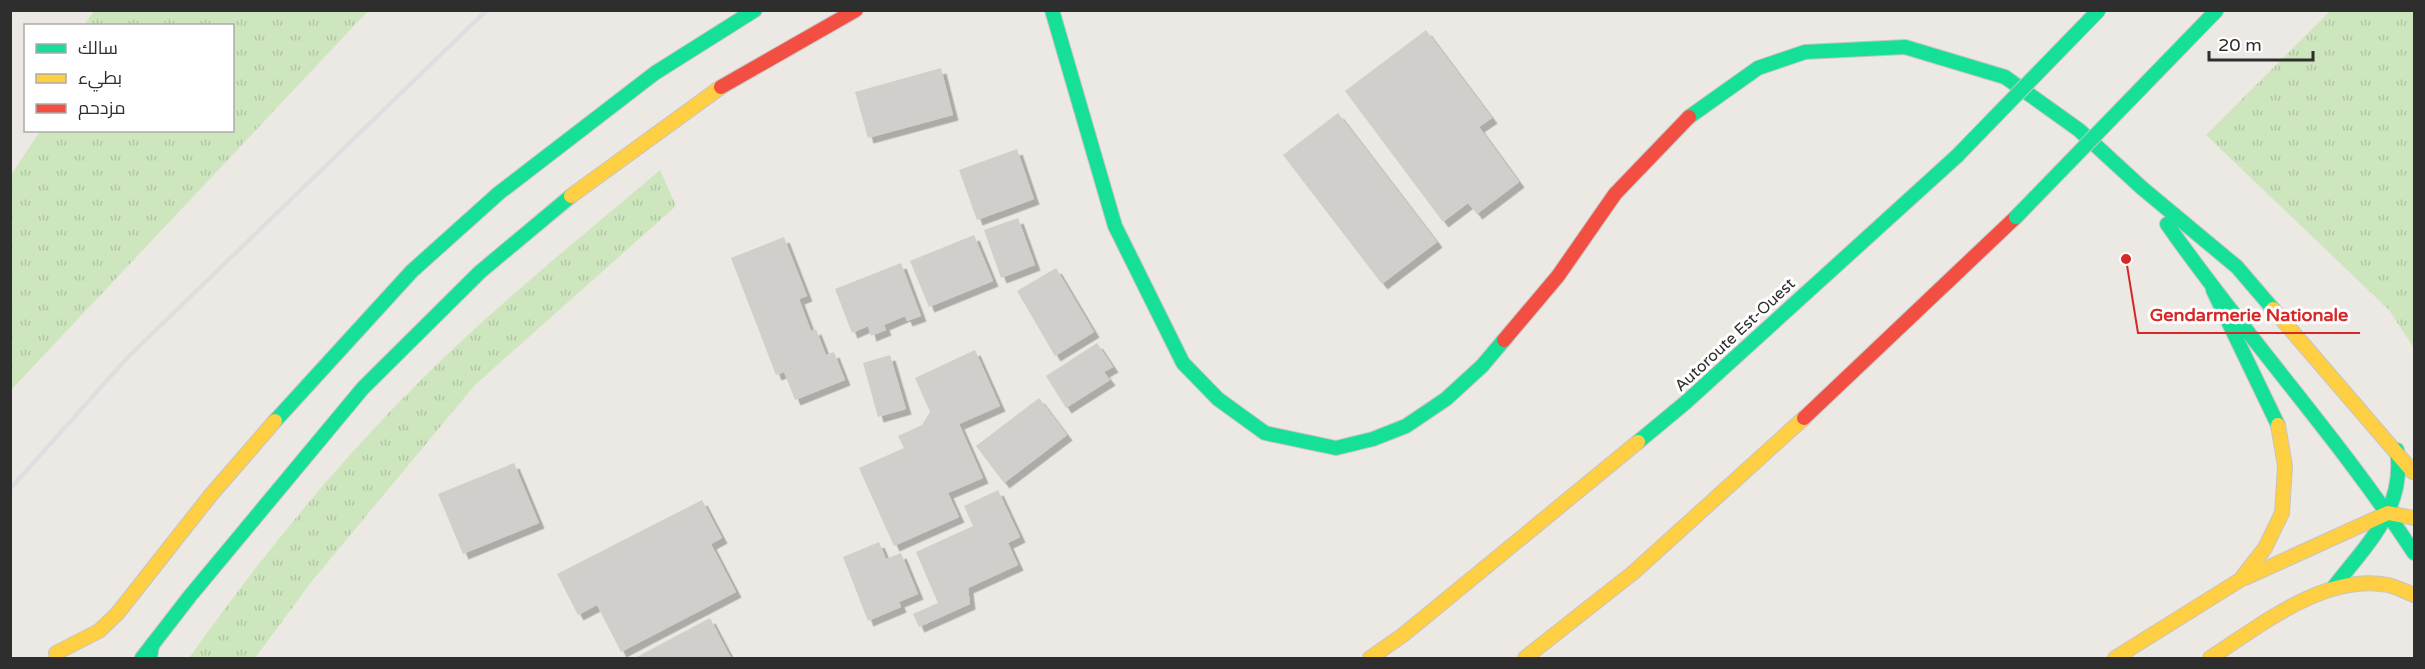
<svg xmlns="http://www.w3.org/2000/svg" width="2425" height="669" font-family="'Varela Round',Cairo,sans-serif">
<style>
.grass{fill:url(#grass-tufts)}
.building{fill:#d1cecb;filter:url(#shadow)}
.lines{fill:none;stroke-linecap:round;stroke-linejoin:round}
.fast-casing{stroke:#c6c5c4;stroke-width:16}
.slow-casing{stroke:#c6c5c4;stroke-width:16}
.jam-casing{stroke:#c6c5c4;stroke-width:16}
.fast{stroke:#16e098;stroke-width:14}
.slow{stroke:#ffcf43;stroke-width:14}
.jam{stroke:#f24e42;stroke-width:14}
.rail{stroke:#dfdfe1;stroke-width:4.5}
.fast-bridge-casing{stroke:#c6c5c4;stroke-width:16;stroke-linecap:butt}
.fast-bridge{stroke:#16e098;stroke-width:14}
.labels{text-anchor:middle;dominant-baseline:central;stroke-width:6;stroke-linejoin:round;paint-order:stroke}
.street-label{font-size:16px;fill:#2e2e2e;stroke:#fff}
.leader{fill:none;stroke:#d62828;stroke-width:2}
.callout-dot{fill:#d62828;stroke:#fff;stroke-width:2}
.callout-label{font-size:18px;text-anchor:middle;font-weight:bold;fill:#d62828;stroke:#fff;stroke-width:6;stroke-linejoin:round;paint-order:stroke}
</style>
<defs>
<pattern id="grass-tufts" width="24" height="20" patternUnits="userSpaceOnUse" patternTransform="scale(1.5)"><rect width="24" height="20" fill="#cee6be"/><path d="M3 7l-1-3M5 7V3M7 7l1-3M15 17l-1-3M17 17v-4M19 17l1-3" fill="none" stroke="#b1c6a4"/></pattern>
<filter id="shadow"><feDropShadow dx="5.5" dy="5.5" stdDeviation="0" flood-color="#0004"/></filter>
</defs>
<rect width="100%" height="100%" fill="#ece8e4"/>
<g class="grass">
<polygon points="94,11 368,11 11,390 11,175 40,131 232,130 232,26 84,25"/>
<polygon points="2330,11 2414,11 2414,348 2389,310 2206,135"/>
<path d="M660,170L676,206L475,385L312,581L255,658H189C259,559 338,462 425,376C499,303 581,237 660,170Z"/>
</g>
<g class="building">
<polygon points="1426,30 1492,118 1479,127 1519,182 1477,214 1468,203 1443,222 1345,91"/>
<polygon points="941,68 953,115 868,138 855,92"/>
<polygon points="1338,113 1437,242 1382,284 1283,155"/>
<polygon points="1017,149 1034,199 977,220 959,170"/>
<polygon points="1018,218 1035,265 1001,278 984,230"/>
<polygon points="974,235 993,281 929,307 910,261"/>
<polygon points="784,237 807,296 799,299 811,331 816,329 826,355 834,352 845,380 795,400 784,372 776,375 731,258"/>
<polygon points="901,263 921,316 907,321 905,316 884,325 886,330 871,336 868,326 852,333 835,289"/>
<polygon points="1056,268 1094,332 1055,356 1017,291"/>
<polygon points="1097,343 1113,367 1104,372 1110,380 1066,408 1046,376"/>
<polygon points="975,350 1000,406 959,424 983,478 948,493 959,517 894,546 859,468 904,448 898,436 922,425 930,412 915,378"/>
<polygon points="890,355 906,409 878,417 863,363"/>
<polygon points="1039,398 1067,435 1004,483 976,446"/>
<polygon points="514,463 539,523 463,554 438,494"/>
<polygon points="998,490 1020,537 1008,543 1018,565 968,588 970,604 919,627 913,614 938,603 916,552 973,526 964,506"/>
<polygon points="702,500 722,538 711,544 736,592 621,652 597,605 578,615 557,574"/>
<polygon points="879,542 886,559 901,553 918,594 899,602 901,607 868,621 843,557"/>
<polygon points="710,618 731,658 635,658"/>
</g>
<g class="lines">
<g class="fast-casing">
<g id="fast">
<polyline points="1052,10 1115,226 1183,363 1218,399 1265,433 1336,448 1373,439 1406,426 1446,399 1482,366 1504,340"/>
<polyline points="1689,117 1758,68 1805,52 1905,47 2005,77 2079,130 2142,188 2237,267 2273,309"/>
<path d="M2167,224C2245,336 2339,438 2414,553"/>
<polyline points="2213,290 2278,425"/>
<polyline points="275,421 412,271 499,193 655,73 755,10"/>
<polyline points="1638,442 1685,403 1957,156"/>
<path d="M2333,588C2366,545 2406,509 2397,450"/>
<polyline points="142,658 190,596 363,388 480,272 571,196"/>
<polyline points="150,658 152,645"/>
</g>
</g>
<g class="slow-casing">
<g id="slow">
<polyline points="571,196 721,87"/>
<polyline points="2273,309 2413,472"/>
<polyline points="2245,578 2388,513 2414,518"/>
<polyline points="56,653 99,631 117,614 210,496 275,421"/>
<polyline points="1370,658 1403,635 1638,442"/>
<polyline points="1525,658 1634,572 1804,418"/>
<polyline points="2115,658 2240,580 2265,548 2282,513 2285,466 2278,425"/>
<path d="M2210,658C2260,626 2324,573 2388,585C2397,587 2406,592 2414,595"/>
</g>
</g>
<g class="jam-casing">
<g id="jam">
<polyline points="721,87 856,10"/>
<polyline points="1504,340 1558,276 1615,194 1689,117"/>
<polyline points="1804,418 2016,217"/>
</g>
</g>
<use href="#fast" class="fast"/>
<use href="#slow" class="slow"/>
<use href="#jam" class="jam"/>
<polyline class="rail" points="10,489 127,358 487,10"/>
<g class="fast-bridge-casing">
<g id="fast-bridge">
<polyline points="1957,156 2099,10"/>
<polyline points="2016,217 2217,10"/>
</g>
</g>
<use href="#fast-bridge" class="fast-bridge"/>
</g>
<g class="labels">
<g class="street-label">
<text transform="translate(1735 335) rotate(-43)">Autoroute Est-Ouest</text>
</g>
</g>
<path class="leader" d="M2126 259L2138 333H2360"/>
<circle class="callout-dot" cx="2126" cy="259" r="6"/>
<g class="callout-label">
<text x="2249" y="321">Gendarmerie Nationale</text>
</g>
<rect width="2425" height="669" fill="none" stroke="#2e2e2e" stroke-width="24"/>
<rect x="24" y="24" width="210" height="108" fill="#ffffff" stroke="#ababab" stroke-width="1.5"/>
<rect x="36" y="44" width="30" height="9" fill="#16e098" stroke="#ababab" stroke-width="1.5"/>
<text x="78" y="54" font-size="18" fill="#2e2e2e">سالك</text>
<rect x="36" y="74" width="30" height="9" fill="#ffcf43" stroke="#ababab" stroke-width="1.5"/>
<text x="78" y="84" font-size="18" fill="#2e2e2e">بطيء</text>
<rect x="36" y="104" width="30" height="9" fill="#f24e42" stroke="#ababab" stroke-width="1.5"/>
<text x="78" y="114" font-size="18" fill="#2e2e2e">مزدحم</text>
<path d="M2209 51v9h104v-9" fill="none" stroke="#2e2e2e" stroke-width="3"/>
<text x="2218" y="51" font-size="18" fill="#2e2e2e" stroke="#ffffff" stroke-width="4.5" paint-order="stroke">20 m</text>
</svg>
